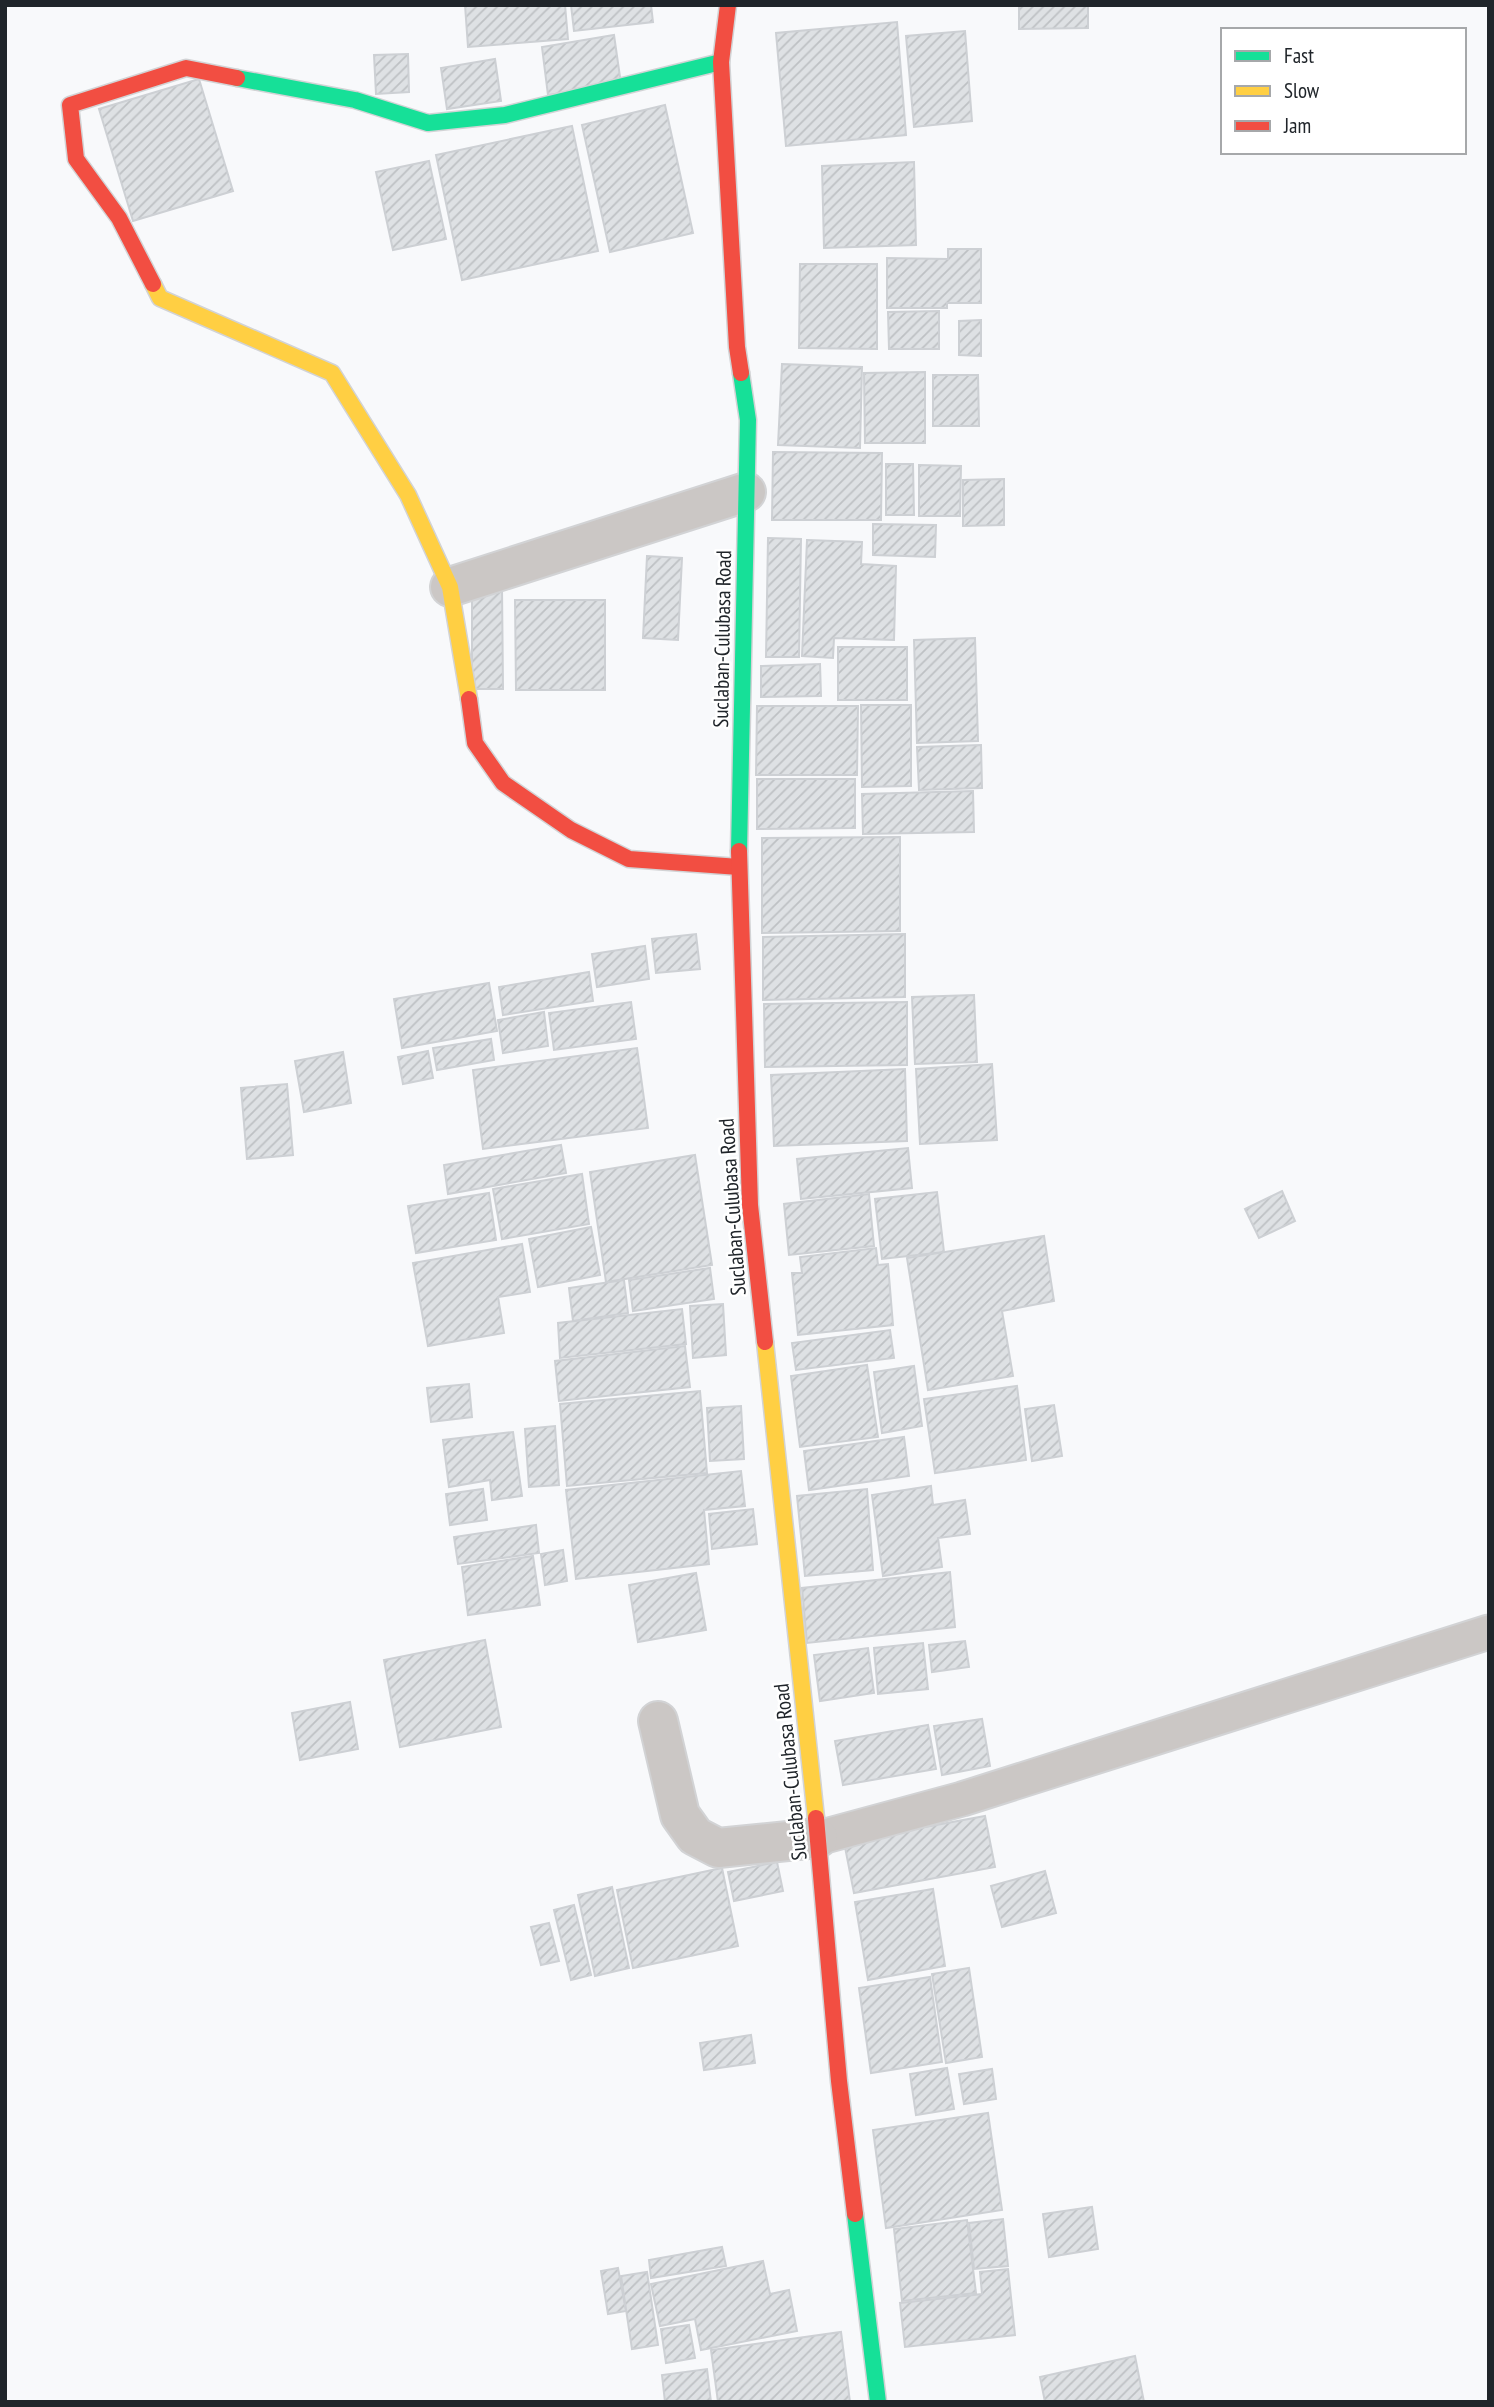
<svg xmlns="http://www.w3.org/2000/svg" width="1494" height="2407" font-family="'PT Sans Narrow',sans-serif">
<style>
.building{fill:url(#building-hatch);stroke:#cdd0d4;stroke-width:2}
.lines{fill:none;stroke-linecap:round;stroke-linejoin:round}
.lane-casing{stroke:#d2d3d5;stroke-width:37}
.street-casing{stroke:#d2d3d5;stroke-width:42}
.fast-casing{stroke:#d2d3d5;stroke-width:19}
.slow-casing{stroke:#d2d3d5;stroke-width:19}
.jam-casing{stroke:#d2d3d5;stroke-width:19}
.lane{stroke:#cbc7c5;stroke-width:33}
.street{stroke:#cbc7c5;stroke-width:38}
.fast{stroke:#16e098;stroke-width:16}
.slow{stroke:#ffcf43;stroke-width:16}
.jam{stroke:#f24e42;stroke-width:16}
.labels{text-anchor:middle;dominant-baseline:central;stroke-width:5;stroke-linejoin:round;paint-order:stroke}
.street-label{font-size:21px;fill:#20252a;stroke:#fff}
</style>
<defs>
<pattern id="building-hatch" width="6" height="6" patternUnits="userSpaceOnUse" patternTransform="scale(1.75)"><rect width="6" height="6" fill="#dee1e4"/><path d="M-1 1l2-2M0 6l6-6M5 7l2-2" fill="none" stroke="#bec1c4"/></pattern>
</defs>
<rect width="100%" height="100%" fill="#f8f9fb"/>
<g class="building">
<polygon points="465,5 565,5 568,39 468,47"/>
<polygon points="571,5 651,5 653,22 574,31"/>
<polygon points="1019,5 1088,5 1088,28 1019,29"/>
<polygon points="897,22 906,135 786,146 776,33"/>
<polygon points="965,31 972,121 914,127 906,36"/>
<polygon points="614,35 621,84 548,95 542,47"/>
<polygon points="408,54 409,92 376,94 374,55"/>
<polygon points="495,59 501,101 447,109 441,68"/>
<polygon points="199,79 233,191 133,221 99,109"/>
<polygon points="665,105 693,233 610,252 582,125"/>
<polygon points="572,126 598,251 462,280 436,155"/>
<polygon points="429,161 446,239 393,250 376,172"/>
<polygon points="914,162 916,245 824,248 822,166"/>
<polygon points="948,249 981,249 981,303 947,303 947,308 887,308 887,258 948,259"/>
<polygon points="800,264 877,264 877,349 799,348"/>
<polygon points="939,311 939,349 889,349 888,312"/>
<polygon points="981,320 981,356 959,355 959,321"/>
<polygon points="782,364 862,367 860,448 778,445"/>
<polygon points="925,372 925,443 865,443 864,373"/>
<polygon points="933,375 978,375 979,426 933,426"/>
<polygon points="773,452 882,453 881,520 772,520"/>
<polygon points="886,464 913,464 914,515 886,515"/>
<polygon points="919,465 961,466 960,516 919,516"/>
<polygon points="1004,479 1004,525 963,526 963,480"/>
<polygon points="873,524 936,525 935,557 873,555"/>
<polygon points="768,538 801,539 799,657 766,657"/>
<polygon points="807,540 862,542 861,564 896,566 894,640 834,638 833,658 802,656"/>
<polygon points="647,556 682,558 678,640 643,638"/>
<polygon points="472,588 502,588 503,689 472,689"/>
<polygon points="515,600 605,600 605,690 516,690"/>
<polygon points="975,638 978,741 917,743 914,640"/>
<rect x="838" y="647" width="69" height="53"/>
<polygon points="820,664 821,696 761,697 761,666"/>
<polygon points="861,705 911,705 911,786 862,787"/>
<polygon points="757,706 858,706 857,775 756,775"/>
<polygon points="981,745 982,788 919,790 917,747"/>
<polygon points="757,779 855,779 855,828 757,829"/>
<polygon points="973,791 974,832 863,834 862,794"/>
<polygon points="900,837 900,931 762,933 762,838"/>
<polygon points="696,934 700,969 656,973 652,939"/>
<polygon points="905,934 905,997 763,1000 763,937"/>
<polygon points="645,946 649,979 597,987 592,954"/>
<polygon points="589,972 593,1001 503,1015 499,987"/>
<polygon points="489,983 497,1031 402,1048 394,999"/>
<polygon points="974,995 977,1062 915,1064 912,997"/>
<polygon points="631,1002 636,1039 554,1050 549,1013"/>
<polygon points="907,1002 907,1065 765,1067 764,1004"/>
<polygon points="544,1012 548,1046 503,1053 498,1020"/>
<polygon points="491,1039 494,1060 437,1070 433,1048"/>
<polygon points="637,1048 648,1128 483,1149 473,1070"/>
<polygon points="428,1051 433,1078 403,1084 398,1057"/>
<polygon points="343,1052 351,1103 304,1112 295,1061"/>
<polygon points="992,1064 997,1140 920,1144 916,1069"/>
<polygon points="905,1069 907,1141 774,1146 771,1075"/>
<polygon points="287,1084 293,1155 247,1159 241,1088"/>
<polygon points="561,1145 566,1173 448,1194 444,1165"/>
<polygon points="908,1148 912,1188 801,1199 797,1159"/>
<polygon points="695,1155 712,1265 606,1282 590,1172"/>
<polygon points="582,1174 589,1224 502,1239 493,1189"/>
<polygon points="1282,1191 1295,1221 1259,1238 1245,1209"/>
<polygon points="937,1192 944,1252 882,1259 875,1199"/>
<polygon points="489,1193 496,1240 416,1253 408,1206"/>
<polygon points="869,1194 874,1246 789,1255 784,1204"/>
<polygon points="591,1227 600,1275 538,1287 529,1239"/>
<polygon points="1044,1236 1054,1301 1002,1311 1013,1376 928,1390 907,1258"/>
<polygon points="522,1244 530,1292 498,1297 504,1333 428,1346 413,1263"/>
<polygon points="876,1248 878,1265 888,1264 893,1325 798,1335 792,1273 802,1273 800,1257"/>
<polygon points="710,1268 714,1299 633,1311 629,1280"/>
<polygon points="624,1280 628,1313 573,1321 569,1288"/>
<polygon points="723,1304 726,1355 693,1358 690,1306"/>
<polygon points="682,1309 686,1344 560,1358 558,1323"/>
<polygon points="890,1330 894,1358 796,1370 792,1343"/>
<polygon points="685,1346 690,1387 559,1401 555,1361"/>
<polygon points="867,1365 878,1437 800,1447 791,1376"/>
<polygon points="914,1366 922,1426 882,1433 874,1372"/>
<polygon points="469,1384 472,1417 431,1422 427,1388"/>
<polygon points="1017,1386 1026,1460 935,1473 924,1399"/>
<polygon points="700,1391 707,1473 567,1486 560,1404"/>
<polygon points="1054,1405 1062,1456 1032,1461 1025,1409"/>
<polygon points="741,1406 744,1459 710,1461 707,1408"/>
<polygon points="555,1426 559,1485 529,1487 525,1429"/>
<polygon points="513,1432 522,1496 492,1500 490,1480 449,1487 443,1440"/>
<polygon points="904,1437 909,1476 809,1490 804,1451"/>
<polygon points="741,1471 745,1506 704,1510 709,1564 576,1579 566,1490"/>
<polygon points="931,1486 933,1505 965,1500 970,1534 938,1538 942,1567 883,1576 872,1495"/>
<polygon points="483,1489 487,1520 450,1525 446,1494"/>
<polygon points="867,1489 873,1570 805,1576 797,1496"/>
<polygon points="753,1509 757,1544 712,1549 709,1514"/>
<polygon points="536,1525 539,1553 458,1564 454,1537"/>
<polygon points="563,1550 567,1581 545,1585 541,1554"/>
<polygon points="533,1556 540,1605 468,1615 462,1567"/>
<polygon points="950,1572 955,1627 807,1643 802,1588"/>
<polygon points="696,1573 706,1630 638,1642 629,1585"/>
<polygon points="485,1640 501,1727 400,1747 384,1660"/>
<polygon points="965,1641 969,1667 932,1672 929,1645"/>
<polygon points="923,1643 928,1689 878,1694 874,1648"/>
<polygon points="868,1648 874,1693 820,1701 814,1655"/>
<polygon points="350,1702 358,1749 300,1760 292,1713"/>
<polygon points="982,1719 990,1766 942,1775 934,1726"/>
<polygon points="928,1725 936,1769 843,1785 835,1741"/>
<polygon points="985,1816 995,1867 854,1893 844,1842"/>
<polygon points="777,1862 783,1891 734,1901 728,1872"/>
<polygon points="722,1868 738,1946 633,1968 617,1890"/>
<polygon points="1045,1871 1056,1913 1002,1927 991,1886"/>
<polygon points="612,1887 629,1968 595,1976 578,1895"/>
<polygon points="933,1889 945,1966 868,1980 855,1902"/>
<polygon points="574,1905 591,1975 571,1980 554,1910"/>
<polygon points="549,1923 559,1961 541,1965 531,1927"/>
<polygon points="969,1968 982,2057 946,2063 932,1974"/>
<polygon points="930,1977 942,2062 871,2073 859,1988"/>
<polygon points="751,2035 755,2063 704,2070 700,2043"/>
<polygon points="947,2068 954,2109 916,2115 910,2074"/>
<polygon points="992,2069 996,2099 964,2104 959,2074"/>
<polygon points="988,2113 1002,2210 886,2228 873,2130"/>
<polygon points="1092,2207 1098,2249 1049,2257 1043,2214"/>
<polygon points="1003,2219 1008,2266 974,2269 969,2223"/>
<polygon points="967,2220 976,2293 902,2301 894,2229"/>
<polygon points="722,2247 726,2266 651,2278 649,2260"/>
<polygon points="763,2261 770,2294 789,2290 797,2331 701,2350 695,2319 660,2326 651,2284"/>
<polygon points="618,2268 626,2311 608,2314 601,2271"/>
<polygon points="1008,2269 1015,2335 905,2347 900,2303 982,2294 980,2272"/>
<polygon points="647,2272 658,2345 632,2349 621,2276"/>
<polygon points="689,2325 695,2358 666,2363 661,2329"/>
<polygon points="841,2332 850,2402 718,2402 711,2350"/>
<polygon points="1135,2356 1144,2402 1045,2402 1040,2377"/>
<polygon points="707,2369 711,2402 665,2402 662,2375"/>
</g>
<g class="lines">
<g class="lane-casing">
<polyline id="lane" points="818,1838 962,1799 1489,1632"/>
</g>
<g class="street-casing">
<g id="street">
<polyline points="450,587 746,492"/>
<polyline points="658,1721 680,1815 695,1836 718,1848 818,1838"/>
</g>
</g>
<g class="fast-casing">
<g id="fast">
<polyline points="237,78 355,100 428,123 505,115 721,62"/>
<polyline points="739,851 748,420 741,373"/>
<polyline points="855,2214 878,2402"/>
</g>
</g>
<g class="slow-casing">
<g id="slow">
<polyline points="153,284 160,298 332,373 408,495 450,587 469,699"/>
<polyline points="765,1342 816,1818"/>
</g>
</g>
<g class="jam-casing">
<g id="jam">
<polyline points="728,5 721,62 737,347 741,373"/>
<polyline points="153,284 119,218 76,159 70,105 186,68 237,78"/>
<polyline points="469,699 475,743 503,783 571,830 629,859 739,867"/>
<polyline points="739,851 750,1205 765,1342"/>
<polyline points="816,1818 839,2081 855,2214"/>
</g>
</g>
<use href="#lane" class="lane"/>
<use href="#street" class="street"/>
<use href="#fast" class="fast"/>
<use href="#slow" class="slow"/>
<use href="#jam" class="jam"/>
</g>
<g class="labels">
<g class="street-label">
<text transform="translate(722 639) rotate(-89)">Suclaban-Culubasa Road</text>
<text transform="translate(732 1207) rotate(-94)">Suclaban-Culubasa Road</text>
<text transform="translate(790 1772) rotate(-96)">Suclaban-Culubasa Road</text>
</g>
</g>
<rect width="1494" height="2407" fill="none" stroke="#20252a" stroke-width="14"/>
<rect x="1221" y="28" width="245" height="126" fill="#ffffff" stroke="#a6a8aa" stroke-width="2"/>
<rect x="1235" y="51" width="35" height="10" fill="#16e098" stroke="#a6a8aa" stroke-width="2"/>
<text x="1284" y="63" font-size="21" fill="#20252a">Fast</text>
<rect x="1235" y="86" width="35" height="10" fill="#ffcf43" stroke="#a6a8aa" stroke-width="2"/>
<text x="1284" y="98" font-size="21" fill="#20252a">Slow</text>
<rect x="1235" y="121" width="35" height="10" fill="#f24e42" stroke="#a6a8aa" stroke-width="2"/>
<text x="1284" y="133" font-size="21" fill="#20252a">Jam</text>
</svg>
